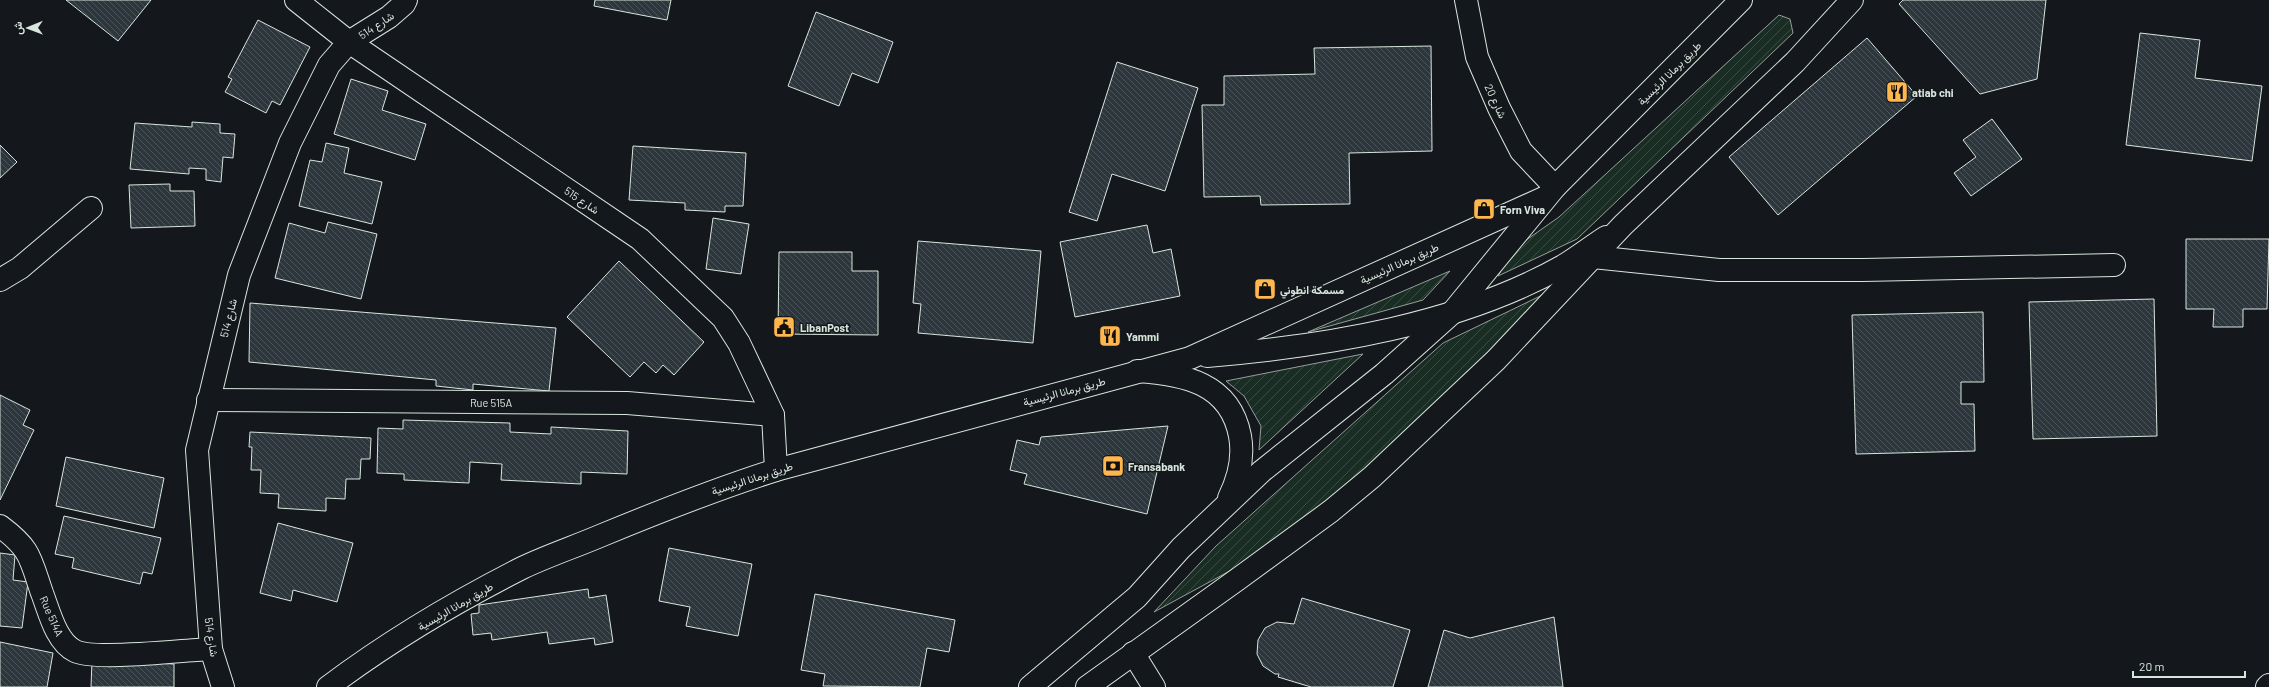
<svg xmlns="http://www.w3.org/2000/svg" width="2269" height="687" font-family="Barlow,Vazirmatn,sans-serif">
<style>
.garden{fill:url(#garden-furrows);stroke:#939e99}
.building{fill:url(#building-back-hatch);stroke:#d8e6dc}
.lines{fill:none;stroke-linecap:round;stroke-linejoin:round}
.minor-casing{stroke:#d8e6dc;stroke-width:24}
.tertiary-casing{stroke:#d8e6dc;stroke-width:24}
.secondary-casing{stroke:#d8e6dc;stroke-width:24}
.minor{stroke:#14181c;stroke-width:22}
.tertiary{stroke:#14181c;stroke-width:22}
.secondary{stroke:#14181c;stroke-width:22}
.labels{text-anchor:middle;dominant-baseline:central;stroke-width:3;stroke-linejoin:round;paint-order:stroke}
.street-label{font-size:11px;fill:#d8e6dc;stroke:#14181c}
.poi-label{font-size:11px;font-weight:bold;fill:#d8e6dc;stroke:#14181c;text-anchor:start}
</style>
<defs>
<pattern id="garden-furrows" width="10" height="10" patternUnits="userSpaceOnUse"><rect width="10" height="10" fill="#1a2d24"/><path d="M-1 1l2-2M0 10L10 0M9 11l2-2" fill="none" stroke="#3b4b43"/></pattern>
<pattern id="building-back-hatch" width="6" height="6" patternUnits="userSpaceOnUse"><rect width="6" height="6" fill="#2c363c"/><path d="M-1 5l2 2M0 0l6 6M5-1l2 2" fill="none" stroke="#4a5358"/></pattern>
</defs>
<rect width="100%" height="100%" fill="#14181c"/>
<g class="garden">
<polygon points="1779,15 1790,19 1793,33 1577,239 1498,276 1512,250 1559,217"/>
<polygon points="1450,271 1423,300 1308,332"/>
<polygon points="1561,286 1474,381 1261,554 1154,612 1216,546 1443,343"/>
<polygon points="1363,354 1259,450 1261,426 1244,396 1226,381"/>
</g>
<g class="building">
<polygon points="66,0 151,0 118,41"/>
<polygon points="595,0 671,0 667,20 594,6"/>
<polygon points="1903,0 2046,0 2037,79 1980,94 1899,4"/>
<polygon points="816,12 893,42 878,83 852,73 839,106 788,86"/>
<polygon points="258,20 310,47 280,105 272,101 266,113 225,92 232,79 228,77"/>
<polygon points="2140,33 2200,40 2195,78 2262,86 2252,161 2126,145"/>
<polygon points="1867,38 1917,96 1778,215 1729,157"/>
<polygon points="1431,46 1432,151 1349,153 1350,204 1261,205 1260,196 1204,197 1202,105 1224,105 1224,76 1315,74 1314,48"/>
<polygon points="1117,62 1198,88 1165,191 1112,174 1097,221 1069,212"/>
<polygon points="351,79 388,91 382,110 426,124 415,160 334,134"/>
<polygon points="1992,119 2022,159 1971,196 1954,173 1976,157 1963,140"/>
<polygon points="192,122 220,124 220,133 235,134 233,158 223,157 221,182 206,180 206,169 189,168 189,174 130,169 135,123 192,127"/>
<polygon points="326,143 349,148 344,173 382,182 372,224 299,206 310,160 322,162"/>
<polygon points="0,145 17,162 0,178"/>
<polygon points="633,146 746,153 743,206 725,206 725,212 685,210 685,203 629,200"/>
<polygon points="170,184 170,191 194,191 195,226 131,228 129,185"/>
<polygon points="713,218 749,224 741,274 706,269"/>
<polygon points="328,222 377,234 361,299 275,278 289,223 325,233"/>
<polygon points="1147,225 1153,253 1171,249 1180,296 1075,317 1060,242"/>
<polygon points="2186,239 2269,239 2267,309 2243,309 2243,327 2213,327 2214,309 2186,309"/>
<polygon points="918,241 1041,251 1033,343 918,333 921,304 913,303"/>
<polygon points="779,252 852,252 852,271 878,271 878,335 778,334"/>
<polygon points="619,261 704,342 674,375 663,365 656,373 644,362 630,377 567,317"/>
<polygon points="2154,299 2157,436 2033,439 2029,302"/>
<polygon points="250,303 556,328 549,391 473,384 473,390 436,386 436,380 249,362"/>
<polygon points="1983,312 1984,382 1961,382 1961,404 1974,404 1975,451 1856,454 1852,315"/>
<polygon points="0,395 30,410 23,425 34,430 0,500"/>
<polygon points="403,420 510,423 510,432 551,434 551,427 628,431 627,474 581,472 581,484 501,480 502,464 470,462 469,483 404,480 404,474 377,473 378,428 403,429"/>
<polygon points="1168,426 1147,514 1024,484 1027,474 1010,470 1017,440 1039,445 1041,437"/>
<polygon points="250,432 371,438 370,459 361,459 360,479 346,479 345,499 326,498 326,511 278,508 279,494 260,493 261,470 251,470 252,447 249,447"/>
<polygon points="66,457 164,478 154,528 56,506"/>
<polygon points="64,516 161,538 152,574 143,572 140,584 72,568 74,558 55,554"/>
<polygon points="278,523 353,543 337,602 293,590 291,601 260,593"/>
<polygon points="669,548 752,564 738,636 686,626 690,607 659,601"/>
<polygon points="0,553 15,555 13,580 28,582 22,628 0,626"/>
<polygon points="588,589 589,598 606,595 613,642 595,645 594,638 549,644 547,632 492,640 491,633 473,635 471,614 479,613 479,605"/>
<polygon points="815,594 955,620 949,652 927,648 920,687 823,686 825,674 801,670"/>
<polygon points="1302,598 1410,630 1393,687 1311,687 1278,677 1279,674 1275,674 1263,666 1257,654 1258,640 1265,628 1277,622 1294,624"/>
<polygon points="1554,617 1563,687 1428,687 1444,630 1470,638"/>
<polygon points="0,642 53,653 47,687 0,687"/>
<polygon points="92,660 174,664 174,687 91,687"/>
</g>
<g class="lines">
<g class="minor-casing">
<g id="minor">
<polyline points="296,0 349,42 640,239 723,318 739,343 773,415 776,470"/>
<polyline points="1466,0 1477,57 1499,108 1521,151 1555,187"/>
<polyline points="1593,257 1719,270 1863,270 2114,265"/>
<polyline points="0,280 20,268 91,208"/>
<polyline points="208,400 627,403 773,415"/>
<path d="M0,526C31,549 30,558 42,593C49,611 56,642 75,651C95,661 184,650 211,649"/>
<polyline points="1133,653 1154,687"/>
<polyline points="223,687 211,649 197,450 239,275 290,143 329,65 349,42 389,17 404,4 406,0"/>
<polyline points="2267,687 2269,685"/>
</g>
</g>
<g class="tertiary-casing">
<g id="tertiary">
<path d="M1207,356C1326,346 1458,325 1563,266C1578,257 1592,246 1606,237"/>
<path d="M328,687C388,642 455,602 522,568C547,556 574,547 600,536C658,512 716,489 776,470L1190,358L1546,197"/>
</g>
</g>
<g class="secondary-casing">
<g id="secondary">
<path d="M1137,371C1184,374 1230,383 1240,436C1244,458 1239,478 1229,498"/>
<polyline points="1030,687 1137,597 1181,548 1262,471 1384,374 1451,314 1555,187 1741,0"/>
<polyline points="1087,687 1238,579 1331,511 1372,477 1496,360 1623,225 1795,62 1852,0"/>
</g>
</g>
<use href="#minor" class="minor"/>
<use href="#tertiary" class="tertiary"/>
<use href="#secondary" class="secondary"/>
</g>
<defs>
<g id="restaurant-square" transform="scale(1.15)"><rect x="-9" y="-9" width="18" height="18" rx="4" fill="#ffb74d" stroke="#14181c"/><path d="M-5-6h1v4h1v-4h1v4h1v-4h1v5L-1.5 .5V6h-2V.5L-5-1ZM5-6V6H3V1.5H1.5Q1.5-4 5-6Z" fill="#111"/></g>
<g id="shop-square" transform="scale(1.15)"><rect x="-9" y="-9" width="18" height="18" rx="4" fill="#ffb74d" stroke="#14181c"/><path d="M-5-2.5h2.3a2.7 3.5 0 0 1 5.4 0H5L5.5 6h-11ZM-1.5-2.5h3a1.5 2.3 0 0 0-3 0Z" fill="#111"/></g>
<g id="civic-square" transform="scale(1.15)"><rect x="-9" y="-9" width="18" height="18" rx="4" fill="#ffb74d" stroke="#14181c"/><path d="M-.6-6.5H3V-4.5H.6V-3L4-1V1h2V6H-6V1h2V-1L-.6-3ZM-1.2 2.5V6h2.4V2.5Z" fill="#111"/></g>
<g id="bank-square" transform="scale(1.15)"><rect x="-9" y="-9" width="18" height="18" rx="4" fill="#ffb74d" stroke="#14181c"/><path d="M-6-4H6V4H-6ZM0-2.3a2.3 2.3 0 1 0 0 4.6a2.3 2.3 0 1 0 0-4.6Z" fill="#111"/></g>
</defs>
<g fill-rule="evenodd">
<use href="#restaurant-square" x="1897" y="92"/>
<use href="#shop-square" x="1484" y="209"/>
<use href="#shop-square" x="1265" y="289"/>
<use href="#civic-square" x="784" y="327"/>
<use href="#restaurant-square" x="1110" y="336"/>
<use href="#bank-square" x="1113" y="466"/>
</g>
<g class="labels">
<g class="street-label">
<text transform="translate(376 25) rotate(-34)">شارع 514</text>
<text transform="translate(1669 73) rotate(-45)">طريق برمانا الرئيسية</text>
<text transform="translate(1496 101) rotate(65)">شارع 20</text>
<text transform="translate(582 200) rotate(34)">شارع 515</text>
<text transform="translate(1399 263) rotate(-24)">طريق برمانا الرئيسية</text>
<text transform="translate(228 318) rotate(-76)">شارع 514</text>
<text transform="translate(1064 391) rotate(-15)">طريق برمانا الرئيسية</text>
<text x="491" y="402">Rue 515A</text>
<text transform="translate(752 478) rotate(-18)">طريق برمانا الرئيسية</text>
<text transform="translate(455 606) rotate(-30)">طريق برمانا الرئيسية</text>
<text transform="translate(52 616) rotate(66)">Rue 514A</text>
<text transform="translate(212 637) rotate(81)">شارع 514</text>
</g>
<g class="poi-label">
<text x="1912" y="92">atiab chi</text>
<text x="1500" y="209">Forn Viva</text>
<text x="1280" y="289">مسمكة انطوني</text>
<text x="800" y="327">LibanPost</text>
<text x="1126" y="336">Yammi</text>
<text x="1128" y="466">Fransabank</text>
</g>
</g>
<g transform="translate(28 28) rotate(269)" stroke="#14181c" stroke-width="3" paint-order="stroke">
<path d="M0-3L7 15L0 10L-7 15Z" fill="#d8e6dc"/>
<text y="-6" font-size="11" font-weight="bold" text-anchor="middle" fill="#d8e6dc">ش</text>
</g>
<path d="M2133 671v6h112v-6" fill="none" stroke="#d8e6dc" stroke-width="2"/>
<text x="2139" y="671" font-size="12" fill="#d8e6dc" stroke="#14181c" stroke-width="3" paint-order="stroke">20 m</text>
</svg>
